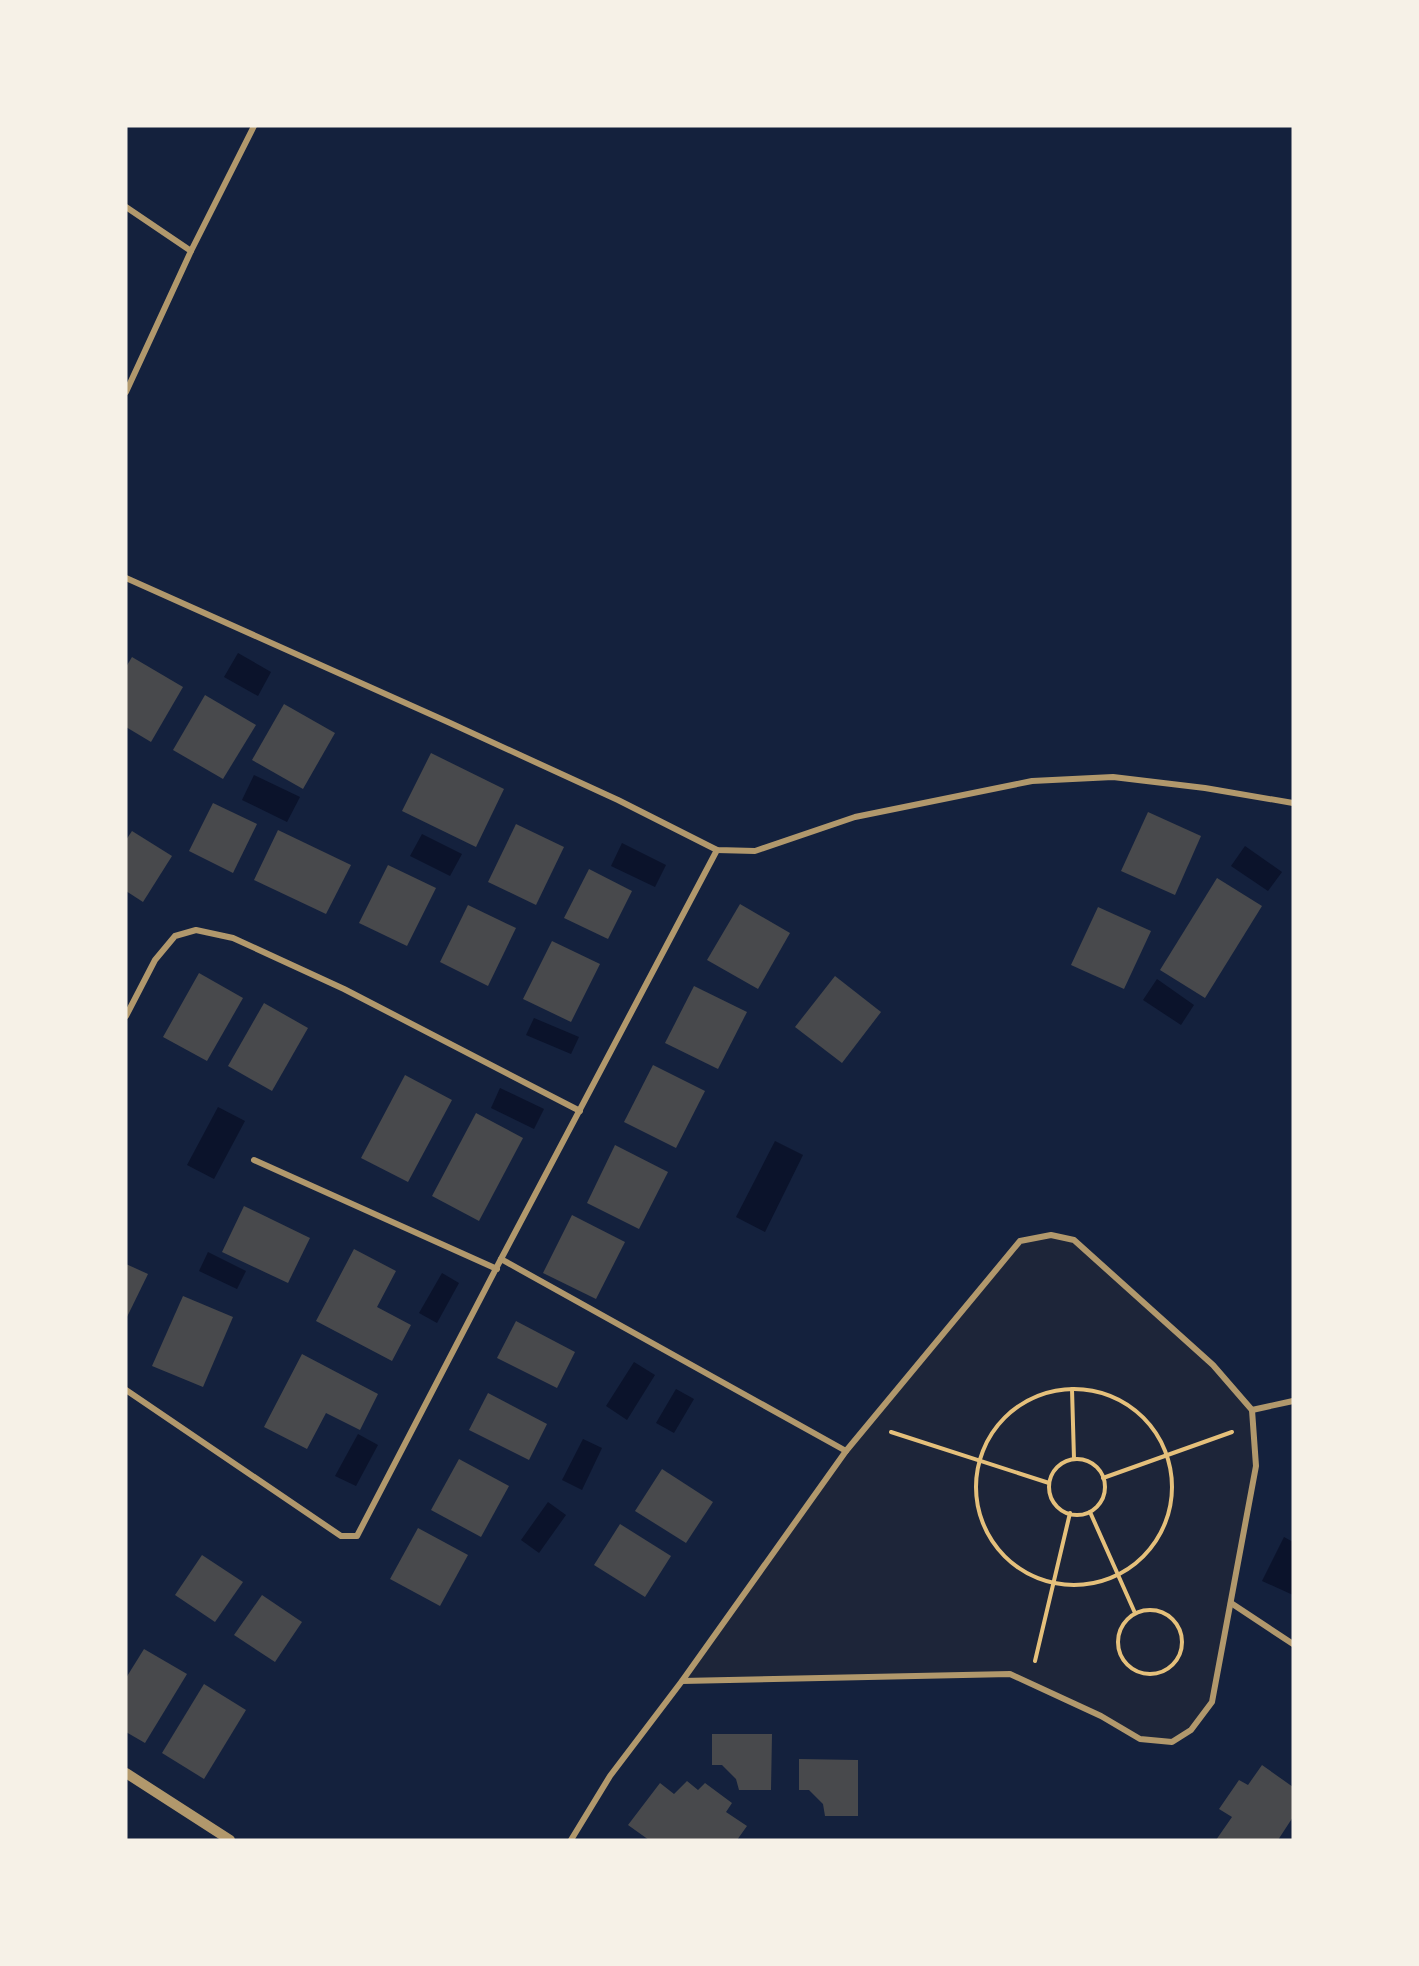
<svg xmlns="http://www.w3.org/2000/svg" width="1419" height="1966" font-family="'Work Sans',sans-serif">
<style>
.green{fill:#1d2539}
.water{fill:#0b132b}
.building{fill:#48494c}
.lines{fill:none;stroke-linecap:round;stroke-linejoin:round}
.path{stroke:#e5c07b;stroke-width:4}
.minor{stroke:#b1986c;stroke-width:6}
.tertiary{stroke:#b1986c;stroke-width:10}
</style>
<rect width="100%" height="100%" fill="#14213d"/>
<polygon class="green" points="1051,1235 1074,1240 1213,1365 1252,1410 1256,1466 1212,1702 1191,1730 1172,1742 1140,1739 1101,1716 1010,1674 682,1681 846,1451 1020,1241"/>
<g class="water">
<polygon points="238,653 271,672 258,696 224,677"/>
<polygon points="254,775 300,797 287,822 242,800"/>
<polygon points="422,834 462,854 450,876 410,856"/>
<polygon points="622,843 666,865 655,887 611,866"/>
<polygon points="1245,846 1282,872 1268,891 1231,866"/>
<polygon points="1157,979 1194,1005 1181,1025 1143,1000"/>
<polygon points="534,1018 579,1037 571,1054 526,1035"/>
<polygon points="500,1088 544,1109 534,1129 491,1108"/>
<polygon points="218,1107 245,1121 214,1179 187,1165"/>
<polygon points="775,1141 803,1155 765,1232 736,1217"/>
<polygon points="208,1252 246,1271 237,1289 199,1271"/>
<polygon points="442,1273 459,1283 437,1323 419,1313"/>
<polygon points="634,1362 655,1375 627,1420 606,1406"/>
<polygon points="676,1389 694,1399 674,1433 656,1423"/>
<polygon points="358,1434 378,1445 356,1486 335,1476"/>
<polygon points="583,1439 602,1448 582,1490 562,1480"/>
<polygon points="548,1502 566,1515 539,1553 521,1540"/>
<polygon points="1284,1537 1293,1542 1293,1595 1262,1581"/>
</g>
<g class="building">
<polygon points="132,657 183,687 151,742 126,727 126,667"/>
<polygon points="205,695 256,725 223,779 173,750"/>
<polygon points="284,704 335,733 303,789 252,760"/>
<polygon points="431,753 504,789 476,847 402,811"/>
<polygon points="213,803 257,824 233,873 189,851"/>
<polygon points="1148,812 1201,836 1175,895 1121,871"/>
<polygon points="516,824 564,847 536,905 488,882"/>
<polygon points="278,830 351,865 326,914 254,880"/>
<polygon points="132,831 172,856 143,902 126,891 126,840"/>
<polygon points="388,865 436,888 407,946 359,923"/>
<polygon points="589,869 632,891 608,939 564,918"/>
<polygon points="1217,878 1262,906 1205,998 1160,970"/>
<polygon points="740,904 790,933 758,989 707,960"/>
<polygon points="468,905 516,928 488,986 440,962"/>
<polygon points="1098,907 1151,931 1124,989 1071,965"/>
<polygon points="552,941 600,964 571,1022 523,999"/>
<polygon points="199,973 243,998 207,1061 163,1037"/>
<polygon points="835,976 881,1012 842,1063 795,1027"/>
<polygon points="694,986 747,1012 718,1069 665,1043"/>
<polygon points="264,1003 308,1028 272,1091 228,1066"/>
<polygon points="653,1065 705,1091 676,1148 624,1122"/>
<polygon points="405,1075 452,1100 408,1182 361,1158"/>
<polygon points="476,1113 523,1138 479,1221 432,1196"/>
<polygon points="615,1145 668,1172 639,1229 587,1203"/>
<polygon points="244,1206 310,1238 288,1283 222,1252"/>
<polygon points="572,1215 625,1242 596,1299 543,1273"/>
<polygon points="354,1249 396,1271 377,1307 411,1325 392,1361 316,1321"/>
<polygon points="126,1264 148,1274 126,1319"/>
<polygon points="183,1296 233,1317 203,1387 152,1366"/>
<polygon points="516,1321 575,1352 557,1388 497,1358"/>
<polygon points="302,1354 378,1394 360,1430 326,1413 307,1449 264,1427"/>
<polygon points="488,1393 547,1424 529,1460 469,1430"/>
<polygon points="459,1459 509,1486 481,1537 431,1510"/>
<polygon points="662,1469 713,1502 686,1543 635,1511"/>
<polygon points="620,1524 671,1556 645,1597 594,1565"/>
<polygon points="418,1528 468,1555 440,1606 390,1579"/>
<polygon points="202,1555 243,1582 215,1622 175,1595"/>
<polygon points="262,1595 302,1622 275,1662 234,1635"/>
<polygon points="144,1649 187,1674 145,1743 126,1732 126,1678"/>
<polygon points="204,1684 246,1710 204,1779 162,1753"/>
<polygon points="712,1734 772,1734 771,1790 739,1790 736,1779 722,1765 712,1765"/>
<polygon points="799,1759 858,1760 858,1816 825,1816 823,1804 809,1790 799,1790"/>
<polygon points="1262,1765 1293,1787 1293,1817 1278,1840 1216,1840 1232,1817 1219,1809 1239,1780 1248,1785"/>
<polygon points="687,1781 698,1790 705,1783 732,1803 726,1812 747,1826 737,1840 649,1840 628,1825 660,1783 674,1794"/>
</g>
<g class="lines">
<g class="path">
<circle cx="1074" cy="1487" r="98"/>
<polyline points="1072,1389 1074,1459"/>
<polyline points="891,1432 1049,1483"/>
<circle cx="1077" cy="1487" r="28"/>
<polyline points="1103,1478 1232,1432"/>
<polyline points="1090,1512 1135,1613"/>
<circle cx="1150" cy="1642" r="32"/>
<polyline points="1035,1661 1070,1513"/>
</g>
<g class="minor">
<polyline points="126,207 191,251 126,392"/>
<polyline points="191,251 254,126"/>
<polyline points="126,578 448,722 618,800 717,850 755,851 855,817 1032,781 1113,777 1205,788 1293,803"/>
<polyline points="126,1016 155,960 175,936 196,930 233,938 344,989 580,1111"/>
<polyline points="254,1160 497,1269"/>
<polyline points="501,1259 717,850"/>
<polyline points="126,1390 341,1536 357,1536 501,1259 846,1451"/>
<polyline points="1252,1410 1293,1401"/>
<polyline points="1231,1603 1293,1644"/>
<polyline points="571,1840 610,1776 682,1681 846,1451 1020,1241 1051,1235 1074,1240 1213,1365 1252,1410 1256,1466 1212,1702 1191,1730 1172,1742 1140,1739 1101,1716 1010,1674 682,1681"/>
</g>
<polyline class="tertiary" points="126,1773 230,1840"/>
</g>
<rect width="1419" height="1966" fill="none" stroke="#f6f1e7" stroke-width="255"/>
</svg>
